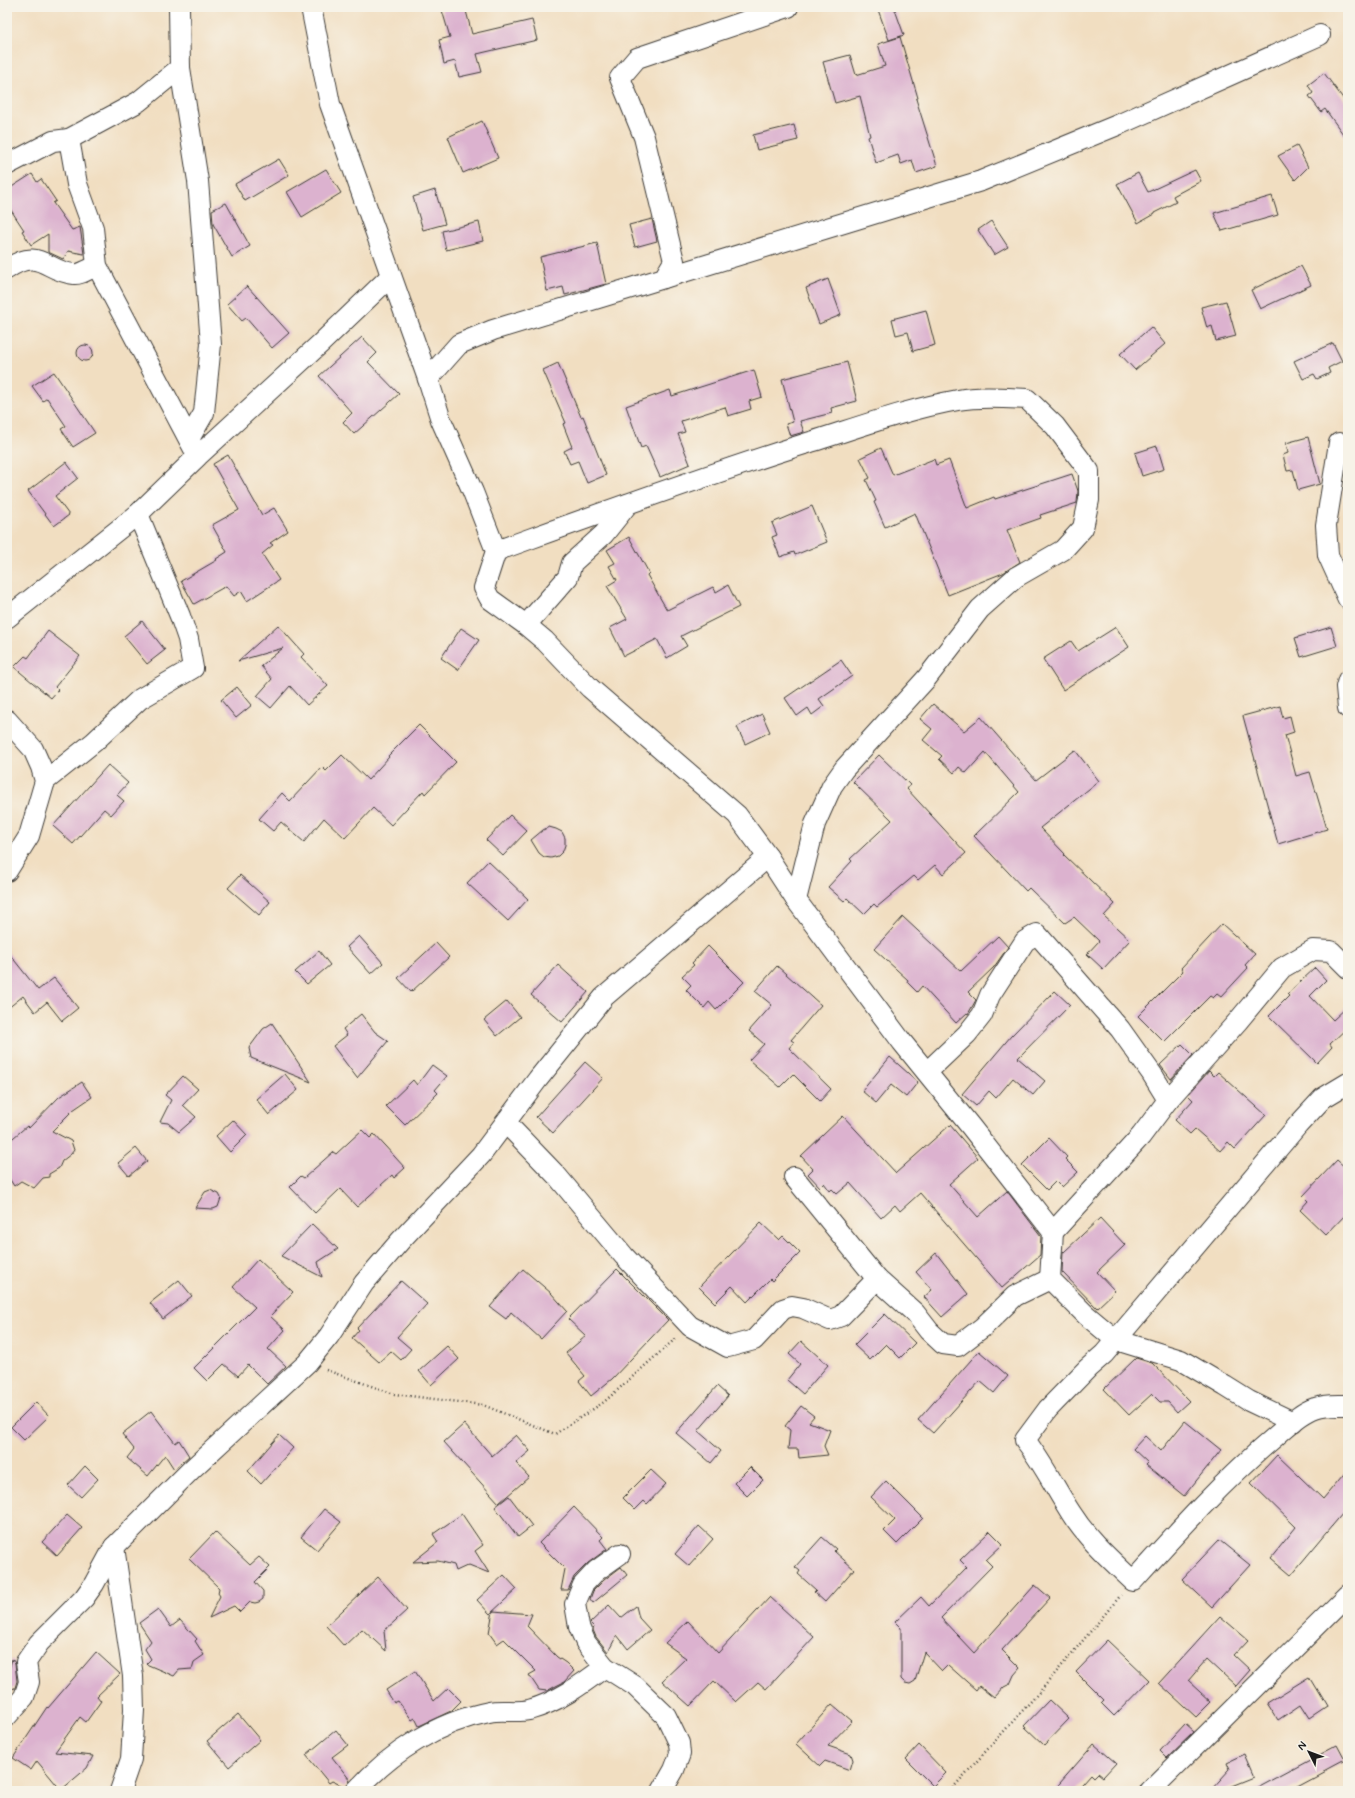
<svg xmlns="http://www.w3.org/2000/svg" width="1355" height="1798" font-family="Mynerve,sans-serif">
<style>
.building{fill:#dcb2cf}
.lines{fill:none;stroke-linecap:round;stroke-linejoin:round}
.street-casing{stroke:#3c3935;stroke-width:22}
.path{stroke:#3c3935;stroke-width:2.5;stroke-dasharray:1 3;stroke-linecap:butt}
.street{stroke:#fff;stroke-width:20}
</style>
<rect width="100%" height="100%" fill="#f7f3e8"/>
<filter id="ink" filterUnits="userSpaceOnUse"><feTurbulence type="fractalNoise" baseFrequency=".025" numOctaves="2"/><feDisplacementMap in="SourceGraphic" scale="8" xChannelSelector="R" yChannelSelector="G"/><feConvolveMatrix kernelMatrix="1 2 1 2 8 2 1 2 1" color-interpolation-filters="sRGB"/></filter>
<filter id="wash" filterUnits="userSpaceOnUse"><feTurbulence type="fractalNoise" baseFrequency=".012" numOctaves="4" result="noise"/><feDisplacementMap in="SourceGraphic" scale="16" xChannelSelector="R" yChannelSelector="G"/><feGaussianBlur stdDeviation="0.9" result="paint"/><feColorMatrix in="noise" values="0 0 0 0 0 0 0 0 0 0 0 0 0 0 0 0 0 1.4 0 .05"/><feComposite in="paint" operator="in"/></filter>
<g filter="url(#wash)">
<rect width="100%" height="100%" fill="#f1dec1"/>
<g id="blocks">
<g class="building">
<polygon points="441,7 465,7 472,34 532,20 537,40 477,54 482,72 459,77 455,61 444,64 439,40 450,37"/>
<polygon points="877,7 894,7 904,35 889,40"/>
<polygon points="900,37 918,98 916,99 937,166 916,173 912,160 901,164 898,155 876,163 868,137 870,136 860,96 835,103 823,62 850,55 856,75 885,66 878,44"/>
<polygon points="1324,73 1348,105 1348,141 1325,109 1321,112 1309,96 1313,93 1308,85"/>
<polygon points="482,121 498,158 463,173 448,137"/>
<polygon points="794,125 798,140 757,150 753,135"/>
<polygon points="1297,146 1308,167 1295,180 1278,156"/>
<polygon points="279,159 289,175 245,201 235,184"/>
<polygon points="326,169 341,193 302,217 287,192"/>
<polygon points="1195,170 1201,181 1173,196 1176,202 1154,213 1154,214 1138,223 1117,184 1138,173 1148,192"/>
<polygon points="32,174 37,182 41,179 56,201 53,203 72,230 80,227 84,254 68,251 63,259 48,252 48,234 31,245 22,231 24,230 7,204 7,190"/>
<polygon points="435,190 445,224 423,230 413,197"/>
<polygon points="1272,196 1278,215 1222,231 1214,213"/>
<polygon points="226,203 250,246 232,257 213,224 212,210"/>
<polygon points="652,219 657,241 635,247 629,225"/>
<polygon points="991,221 1008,247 994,255 978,230"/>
<polygon points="479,222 483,241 446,250 442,231"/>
<polygon points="597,243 606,284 565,295 563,287 547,291 540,257"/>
<polygon points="1301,266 1311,285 1260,309 1251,290"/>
<polygon points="828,279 841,315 819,324 806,288"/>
<polygon points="247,286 289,333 272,348 246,318 242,321 227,304"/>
<polygon points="1226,301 1236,336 1216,341 1212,326 1207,328 1201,307"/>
<polygon points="926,310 935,345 913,351 908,332 896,335 892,319"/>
<polygon points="1151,327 1165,344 1135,370 1120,354"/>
<polygon points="362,337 377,353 368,362 399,394 354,434 343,422 352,413 319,376"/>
<polygon points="1333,343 1342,361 1328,368 1330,373 1317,379 1314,374 1303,379 1294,361"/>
<circle cx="85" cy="353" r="8"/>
<polygon points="847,362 857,401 831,408 832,413 800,421 804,432 790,436 786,424 793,422 782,379"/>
<polygon points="558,363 581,417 583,416 606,475 587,483 578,461 570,464 564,451 572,447 563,424 566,423 543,370"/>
<polygon points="754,370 762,397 749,401 751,409 728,416 725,407 681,421 685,432 678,434 690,464 660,477 646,446 641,448 626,406 670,390 672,396"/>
<polygon points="54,372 95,433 73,447 61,429 66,426 47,398 43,401 32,386"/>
<polygon points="1308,437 1320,484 1298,490 1293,470 1287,471 1283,455 1288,453 1286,443"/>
<polygon points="1157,446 1164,469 1142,476 1135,453"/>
<polygon points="881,448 893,475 934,459 936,465 949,460 967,508 994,497 995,499 1072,474 1078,491 1077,503 1040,515 1041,518 1007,530 1020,562 1003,573 948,595 915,513 885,527 874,502 876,501 866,480 870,478 860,458"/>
<polygon points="228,455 262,515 274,508 288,531 270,543 273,545 262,554 279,580 247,601 241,591 234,596 226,586 194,604 181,581 217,560 216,559 227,552 212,525 239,510 213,464"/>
<polygon points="66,462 78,478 55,496 69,515 54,526 28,491"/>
<polygon points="812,506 827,542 795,555 794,552 780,557 772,537 777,535 772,523"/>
<polygon points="629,537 649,573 647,575 667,610 713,587 716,592 728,585 739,607 681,636 687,646 667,658 657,639 624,656 610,628 627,619 607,586 617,580 609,566 615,563 607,550"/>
<polygon points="142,621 165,650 147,664 124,636"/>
<polygon points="278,625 304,654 301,657 328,686 307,705 290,686 271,708 257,696 272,679 261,666 283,648 238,661"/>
<polygon points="1116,627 1129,647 1063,690 1043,659 1071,641 1078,651"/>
<polygon points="1331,627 1337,646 1301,657 1295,638"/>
<polygon points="461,628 479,640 458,670 441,658"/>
<polygon points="48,631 80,656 55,687 58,690 51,698 14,667 25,656 28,658"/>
<polygon points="841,660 852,676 819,699 824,706 812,715 808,708 797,716 785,698"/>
<polygon points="237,687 252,705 236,718 221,700"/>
<polygon points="933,704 964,731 981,717 1036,780 1075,750 1099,781 1040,828 1065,854 1064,855 1115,904 1104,916 1130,940 1103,969 1087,954 1099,941 1074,917 1065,923 1029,888 1026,891 974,836 1019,792 985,752 966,773 959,767 954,773 939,759 942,756 923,740 932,729 920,719"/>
<polygon points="1280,706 1283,718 1290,716 1294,732 1285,735 1296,776 1310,772 1327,829 1278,844 1243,716"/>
<polygon points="762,714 770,732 745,744 737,727"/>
<polygon points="419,725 456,762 425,794 423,791 391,825 373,808 345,838 324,818 304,842 281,822 273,831 259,819 282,793 290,801 322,767 326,771 342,755 368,780 389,757 388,756"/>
<polygon points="879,755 910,785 907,789 966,853 943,874 935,865 918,880 914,876 877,907 874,904 864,914 847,898 844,901 828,887 852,861 850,859 892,820 853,782"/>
<polygon points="108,765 128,783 117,795 124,801 111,815 104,809 73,844 53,826"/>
<polygon points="510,815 527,831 503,856 486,840"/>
<polygon points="549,827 556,829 562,832 565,838 565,845 563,851 558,856 551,858 544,857 539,853 531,840 543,830"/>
<polygon points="488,861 528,899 508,921 467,883"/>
<polygon points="240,875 270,902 259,915 228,888"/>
<polygon points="903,917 961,971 998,936 1008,947 994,967 968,992 976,1000 968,1014 967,1013 956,1023 922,986 917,992 907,982 908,980 874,949"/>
<polygon points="1222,924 1255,954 1245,965 1248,968 1221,997 1217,994 1213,998 1210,996 1164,1042 1138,1016 1183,971 1181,968"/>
<polygon points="359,936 383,963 371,974 347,947"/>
<polygon points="436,943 449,957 411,992 398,978"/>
<polygon points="708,946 744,982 716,1010 709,1002 704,1008 686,990 691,985 682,976 694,965 692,963"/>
<polygon points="7,951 38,990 54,978 78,1008 62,1021 47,1002 35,1012 23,996 7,1009"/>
<polygon points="319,951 330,965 307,984 295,972"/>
<polygon points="558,965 588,992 562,1022 531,995"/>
<polygon points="777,966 821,1005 791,1040 794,1042 789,1048 831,1089 820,1101 793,1074 780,1087 749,1060 764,1044 749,1031 772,1005 755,991"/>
<polygon points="1315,968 1326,980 1310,996 1333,1020 1348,1006 1348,1027 1330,1044 1332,1047 1317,1063 1269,1016 1289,996 1287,994"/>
<polygon points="1055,991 1070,1005 1018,1058 1045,1081 1033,1095 1013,1078 996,1098 989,1091 976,1106 962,1094 1011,1036"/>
<polygon points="507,1001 520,1017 497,1036 484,1020"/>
<polygon points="361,1014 375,1032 388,1041 357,1078 333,1046 347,1035 343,1029"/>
<polygon points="272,1023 311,1082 251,1058 249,1048 263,1029"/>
<polygon points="1182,1044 1193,1055 1171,1079 1160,1065"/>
<polygon points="890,1057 918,1082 906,1097 891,1085 876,1103 862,1091"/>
<polygon points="585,1062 603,1078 553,1133 536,1117"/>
<polygon points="432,1065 447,1076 435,1090 438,1093 405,1125 386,1106 413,1080 417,1085"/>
<polygon points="1209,1071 1214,1076 1218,1072 1266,1115 1235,1149 1228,1142 1220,1151 1195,1129 1190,1134 1175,1120 1193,1100 1188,1095"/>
<polygon points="285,1074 298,1090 269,1115 256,1099"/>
<polygon points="183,1076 198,1089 183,1105 196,1117 179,1132 168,1123 160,1122 171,1100 165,1095"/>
<polygon points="82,1082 92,1097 73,1110 52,1131 71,1141 74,1150 71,1154 62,1161 59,1168 49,1174 49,1177 43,1178 34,1188 21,1181 14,1186 7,1175 7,1143 27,1126 29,1128 59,1097"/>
<polygon points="843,1116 896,1173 950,1125 978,1158 949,1184 978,1217 1007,1191 1041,1236 1040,1255 1002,1288 920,1193 900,1211 895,1205 881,1218 850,1183 837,1194 832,1189 830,1191 824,1183 820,1187 808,1174 813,1169 801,1156"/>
<polygon points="233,1120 247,1135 230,1152 216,1136"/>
<polygon points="362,1130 370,1138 374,1134 405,1168 394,1178 392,1175 357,1207 340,1189 315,1213 290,1187 301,1176 304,1178 333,1152 336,1154"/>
<polygon points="1049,1138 1067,1157 1065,1159 1078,1172 1062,1187 1056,1181 1047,1190 1022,1165"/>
<polygon points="136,1148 147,1161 129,1176 118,1163"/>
<polygon points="1337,1160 1348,1170 1348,1212 1326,1235 1300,1210 1308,1201 1303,1196"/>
<polygon points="210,1190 219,1194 221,1198 218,1207 213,1209 195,1208 205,1192"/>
<polygon points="1100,1218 1125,1245 1097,1272 1115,1291 1097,1308 1062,1272 1063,1251 1064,1252"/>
<polygon points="761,1223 779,1240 783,1236 800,1253 772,1281 770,1279 747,1302 732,1286 715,1303 699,1287"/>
<polygon points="312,1224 338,1249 318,1262 322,1277 281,1256"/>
<polygon points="936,1253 968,1294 942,1317 924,1297 932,1290 916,1272"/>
<polygon points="258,1259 293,1292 270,1316 285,1330 268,1349 286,1366 267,1384 248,1365 238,1376 224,1364 207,1381 194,1368 255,1307 233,1287"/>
<polygon points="523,1269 551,1293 567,1311 541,1339 511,1312 506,1319 490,1307"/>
<polygon points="617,1269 668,1320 612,1379 591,1396 579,1381 585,1376 566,1353 586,1336 568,1319"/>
<polygon points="179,1280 192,1296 163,1319 150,1303"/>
<polygon points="401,1281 427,1304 397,1337 411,1349 401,1360 391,1351 379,1362 352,1338 359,1330 357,1328"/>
<polygon points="885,1314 915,1343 900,1358 886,1344 870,1360 854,1345"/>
<polygon points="801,1341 828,1365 803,1394 787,1380 800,1364 789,1354"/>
<polygon points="447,1346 459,1359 431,1385 419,1371"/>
<polygon points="979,1351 1008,1376 994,1393 980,1381 933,1433 918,1420"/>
<polygon points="1136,1358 1152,1363 1189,1401 1177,1412 1168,1402 1160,1402 1152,1394 1129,1415 1104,1389"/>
<polygon points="717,1386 728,1396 698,1431 721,1451 711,1463 676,1433"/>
<polygon points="36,1402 49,1416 24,1440 11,1427"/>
<polygon points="801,1406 814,1416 809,1422 830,1430 824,1446 828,1455 799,1458 798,1449 788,1449 790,1430 785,1426"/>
<polygon points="151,1411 175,1443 179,1440 189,1456 174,1469 165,1455 148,1476 127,1458 134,1449 122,1434"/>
<polygon points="1185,1421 1221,1450 1184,1496 1146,1465 1148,1463 1133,1449 1145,1436 1161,1451"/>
<polygon points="464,1424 492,1456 516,1435 530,1451 516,1463 529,1477 499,1503 444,1442"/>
<polygon points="279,1435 293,1448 261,1484 248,1471"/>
<polygon points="1277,1455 1323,1499 1348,1469 1348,1507 1291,1575 1271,1558 1296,1527 1251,1483"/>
<polygon points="85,1466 98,1479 81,1497 68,1485"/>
<polygon points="750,1467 763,1480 747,1496 734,1483"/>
<polygon points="651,1470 666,1484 647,1504 644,1501 635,1510 623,1498"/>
<polygon points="886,1481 923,1518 897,1544 884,1531 895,1520 871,1497"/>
<polygon points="509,1496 532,1526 518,1537 495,1507"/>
<polygon points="574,1507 603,1537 600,1540 607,1549 588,1563 574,1577 568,1590 561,1590 565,1569 539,1543"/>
<polygon points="324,1509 341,1522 317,1550 301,1537"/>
<polygon points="462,1514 483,1545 475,1551 489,1573 469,1565 456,1571 454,1565 438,1561 413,1562 438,1542 433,1534"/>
<polygon points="67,1515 82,1528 57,1556 42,1542"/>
<polygon points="699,1526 713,1539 689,1566 675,1554"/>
<polygon points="990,1531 1003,1544 986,1560 992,1566 941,1618 974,1653 1035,1585 1050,1598 1002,1650 1020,1668 1014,1675 1010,1684 1004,1687 994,1698 979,1686 976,1690 948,1665 942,1671 924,1652 915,1681 910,1684 905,1683 901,1679 901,1628 895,1622 921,1597 929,1606 967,1567 960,1560"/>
<polygon points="215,1532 250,1565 259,1557 270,1567 255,1582 263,1591 263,1599 259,1602 255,1603 250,1602 240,1612 234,1606 209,1618 220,1596 218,1593 219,1588 189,1559"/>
<polygon points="822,1537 836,1549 834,1551 854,1569 825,1602 814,1592 816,1590 798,1574 800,1571 795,1567"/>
<polygon points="1219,1540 1250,1565 1212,1607 1182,1579"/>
<polygon points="621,1567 627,1575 593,1603 590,1599 593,1591 604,1580"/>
<polygon points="504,1575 517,1589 490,1614 477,1600"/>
<polygon points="378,1577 407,1610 384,1631 386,1651 362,1629 344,1646 326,1626"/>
<polygon points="770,1597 814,1637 766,1689 758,1682 736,1702 714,1681 690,1706 662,1681 686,1658 665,1643 688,1621 718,1653"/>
<polygon points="609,1605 621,1618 636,1606 639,1618 650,1630 628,1649 617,1635 608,1652 596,1637 593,1630 594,1627 590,1623"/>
<polygon points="158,1609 171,1627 180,1620 197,1639 195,1641 204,1655 194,1662 192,1669 179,1670 174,1676 146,1664 151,1659 145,1649 151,1641 139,1623"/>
<polygon points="493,1611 532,1614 527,1626 557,1657 566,1663 574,1671 564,1682 554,1687 547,1691 539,1690 529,1675 536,1671 504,1639 497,1644 489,1633"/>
<polygon points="1220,1616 1248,1640 1234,1655 1250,1670 1236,1686 1207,1659 1188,1681 1211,1702 1196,1717 1159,1683"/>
<polygon points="1107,1640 1149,1680 1114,1716 1101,1703 1104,1700 1076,1672"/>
<polygon points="96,1652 120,1674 97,1696 101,1701 86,1722 80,1717 55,1752 93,1756 87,1768 61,1790 37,1761 31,1770 13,1758 47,1707 48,1708"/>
<polygon points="12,1659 15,1663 17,1681 15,1688 7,1690 7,1677"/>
<polygon points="415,1671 434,1701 448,1688 461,1701 451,1711 419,1726 415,1718 412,1720 398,1701 394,1703 386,1690"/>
<polygon points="1309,1677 1327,1707 1309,1719 1300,1705 1278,1720 1267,1703"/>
<polygon points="1049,1700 1069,1719 1044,1745 1024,1726"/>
<polygon points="832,1704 852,1721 828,1746 851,1754 853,1760 850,1770 825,1761 820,1766 796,1744"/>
<polygon points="238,1714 260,1740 229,1767 207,1741"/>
<polygon points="1185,1724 1194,1732 1167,1758 1160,1751"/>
<polygon points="336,1730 348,1745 332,1757 350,1780 345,1787 332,1781 329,1783 306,1755"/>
<polygon points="1094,1744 1116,1763 1103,1777 1098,1773 1094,1777 1091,1774 1076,1791 1053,1791"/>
<polygon points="919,1745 946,1773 933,1786 906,1759"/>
<polygon points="1336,1746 1344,1761 1288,1791 1252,1791"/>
<polygon points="1244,1754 1254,1777 1219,1791 1210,1791 1230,1769 1227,1762"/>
</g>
</g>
</g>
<g filter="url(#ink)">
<use href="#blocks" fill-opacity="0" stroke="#3c3935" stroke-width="1"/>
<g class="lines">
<g class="street-casing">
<g id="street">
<polyline points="179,7 180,68 198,181 211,344 204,413 189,439"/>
<polyline points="311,7 330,104 428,379 441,420 473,492 496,551 484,588 490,599 526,625 545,641 590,688 737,815 768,857 796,900 902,1042 971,1127 1053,1232 1050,1279 1086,1315 1116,1340 1181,1360 1225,1386 1249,1401 1293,1422"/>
<polyline points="69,139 138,102 180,68"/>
<polyline points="7,165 53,141 69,139 77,184 93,228 97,266 194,449"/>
<path d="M7,269C40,246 46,272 74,274C80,275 91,268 97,266"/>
<polyline points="664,278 981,181 1120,124 1320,35"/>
<polyline points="428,379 459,344 493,330 664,278 674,261 644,137 620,78 637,58 788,7"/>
<polyline points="1339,443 1326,525 1328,555 1348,599"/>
<path d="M496,551C596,515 697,478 798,446C851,430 903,410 958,400C980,396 1004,398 1027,399L1055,426L1089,471V500L1083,528L1063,550L1016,577L980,609L926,679L844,769L832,786L815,824L796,900"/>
<polyline points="7,618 138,514 198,456 320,344 391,276"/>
<polyline points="526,625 568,577 572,563 604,534 628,504"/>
<polyline points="1348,680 1346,687 1348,708"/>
<polyline points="7,720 33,749 41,767 45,781 29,836 7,871"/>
<polyline points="45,781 94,742 140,699 193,668 188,639 180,616 138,514"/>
<polyline points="927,1072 967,1034 982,1015 990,995 1025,941 1037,934 1120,1029 1152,1074 1168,1100 1141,1136 1053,1232"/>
<path d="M1348,1083L1323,1098L1298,1125L1104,1354L1088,1368L1048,1409L1025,1440C1043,1463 1055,1488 1071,1513C1088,1540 1110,1559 1133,1581C1178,1531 1224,1480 1276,1436C1288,1426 1300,1413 1315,1408C1325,1404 1337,1405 1348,1405"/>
<polyline points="1168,1100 1238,1021 1282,968 1313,950 1331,951 1348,968"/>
<polyline points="506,1123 557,1176 624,1256 690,1326 728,1347 754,1340 783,1309 792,1306 803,1308 830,1320 841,1316 877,1279"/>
<polyline points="794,1177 877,1279 915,1313 929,1331 943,1344 958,1346 983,1327 1015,1296 1050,1279"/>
<polyline points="114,1547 133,1676 134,1710 131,1759 120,1791"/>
<polyline points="620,1554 596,1571 583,1585 575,1604 579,1627 586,1643 605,1667 635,1686 666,1716 679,1743 680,1754 674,1770 662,1791"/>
<polyline points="7,1716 24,1697 29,1682 26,1662 39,1643 84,1598 94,1584 114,1547 192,1469 307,1363 329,1336 364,1283 401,1240 481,1155 538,1079 604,997 768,857"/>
<path d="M356,1791C391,1752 438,1722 489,1712C502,1709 516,1713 529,1710C558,1702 581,1685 605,1667"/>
<polyline points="1150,1791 1348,1595"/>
</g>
</g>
<g class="path">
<polyline points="326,1370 394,1394 483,1405 555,1434 604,1402 675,1339"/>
<polyline points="950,1791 1043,1688 1121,1595"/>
</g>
<use href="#street" class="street"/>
</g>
</g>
<rect width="1355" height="1798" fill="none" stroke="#f7f3e8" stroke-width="24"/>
<g transform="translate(1309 1752) rotate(312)" stroke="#f7f3e8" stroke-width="3" paint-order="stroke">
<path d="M0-3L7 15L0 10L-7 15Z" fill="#1c1c1c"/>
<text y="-6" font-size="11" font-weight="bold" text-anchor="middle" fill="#1c1c1c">N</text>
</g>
</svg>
